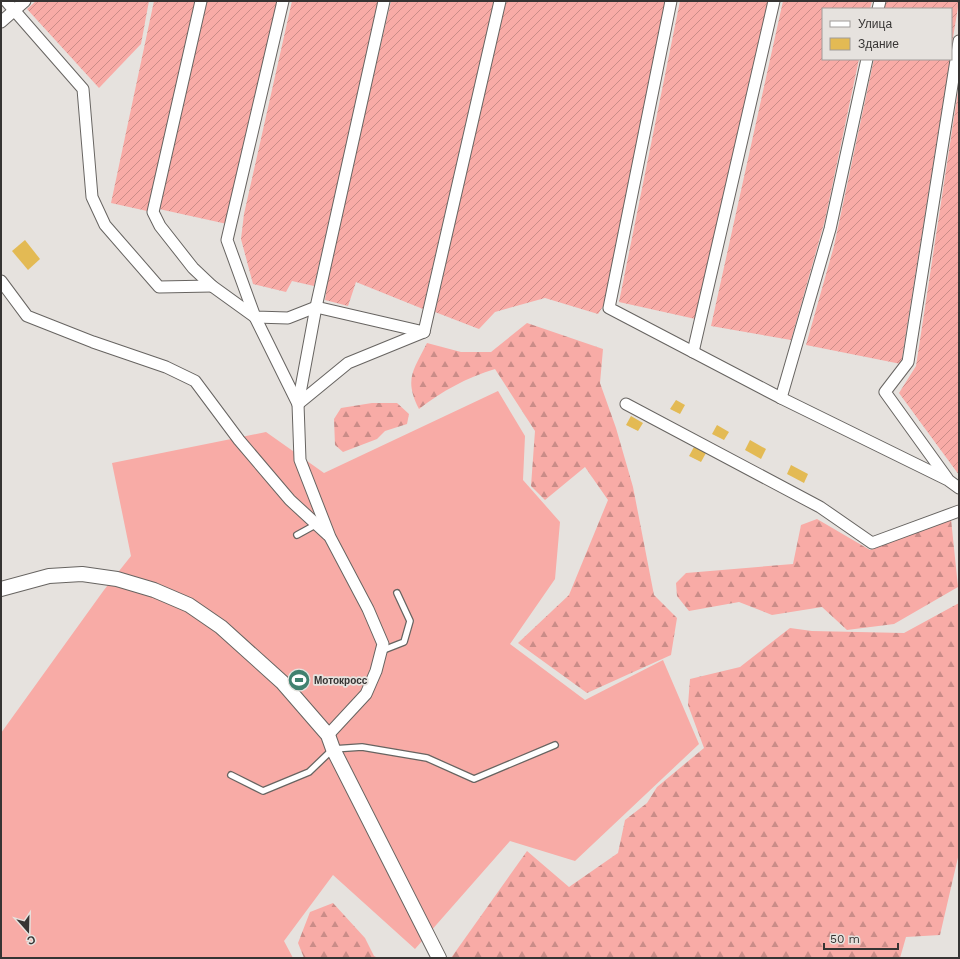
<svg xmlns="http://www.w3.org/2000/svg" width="960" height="959" font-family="'Work Sans',sans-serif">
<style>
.forest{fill:url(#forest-firs)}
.garden{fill:url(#garden-furrows)}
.pitch{fill:#f8aba6}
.building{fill:#e3ba54}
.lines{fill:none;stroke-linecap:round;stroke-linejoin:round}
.service-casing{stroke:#676461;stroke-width:8}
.minor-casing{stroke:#676461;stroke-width:13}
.tertiary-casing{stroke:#676461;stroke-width:16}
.service{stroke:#fff;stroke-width:5.5}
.minor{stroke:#fff;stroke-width:11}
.tertiary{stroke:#fff;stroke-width:14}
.labels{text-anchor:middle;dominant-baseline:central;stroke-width:3.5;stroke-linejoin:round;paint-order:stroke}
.poi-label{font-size:10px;font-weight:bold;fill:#363433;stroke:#e6e2de;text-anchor:start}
</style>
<defs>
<pattern id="forest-firs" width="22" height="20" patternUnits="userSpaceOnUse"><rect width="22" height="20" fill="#f8aba6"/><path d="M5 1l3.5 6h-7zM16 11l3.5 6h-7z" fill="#ca8c88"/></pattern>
<pattern id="garden-furrows" width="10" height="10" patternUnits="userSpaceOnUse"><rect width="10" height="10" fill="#f8aba6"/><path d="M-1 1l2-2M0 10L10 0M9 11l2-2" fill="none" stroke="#ca8c88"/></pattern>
</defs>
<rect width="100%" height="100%" fill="#e6e2de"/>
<g class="forest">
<path d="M527,323L603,349L600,383L616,428L633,487L654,595L677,618L671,655L587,693L518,643L569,595L608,500L585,467L545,500L531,486L535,431L495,369C466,378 442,391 419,409C404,379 413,371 427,343L461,352H491Z"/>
<polygon points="372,403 397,403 409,414 407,424 385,431 377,439 343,452 335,445 334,419 341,408"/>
<polygon points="817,519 870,550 951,519 958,587 894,624 847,630 822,607 772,615 739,602 689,611 677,596 676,583 686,573 793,564 801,525"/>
<polygon points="959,603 959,853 940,935 906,937 900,958 451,958 527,851 569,887 618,853 625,820 647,803 657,787 704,748 688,705 690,679 740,667 790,628 812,631 904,633"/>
<polygon points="333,903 365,938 374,956 378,958 304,958 298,943 310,912"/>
</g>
<g class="garden">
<polygon points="36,1 149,1 141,44 99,88 27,9"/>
<polygon points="154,1 197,1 147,211 111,203"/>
<polygon points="207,1 279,1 227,224 159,209"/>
<polygon points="292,1 380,1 314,286 292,281 286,292 253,284 241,239 244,214"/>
<polygon points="391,1 494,1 423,309 356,282 348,306 325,300 332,251"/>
<polygon points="505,1 670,1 604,305 598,314 545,298 495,312 479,329 435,312"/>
<polygon points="680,1 772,1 700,320 619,302"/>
<polygon points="783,1 872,1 870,9 823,9 823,59 859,59 825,220 791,340 711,326"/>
<polygon points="886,1 959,1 951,50 951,9 884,9"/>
<polygon points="874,59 950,59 901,364 806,345 834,246"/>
<polygon points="959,85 959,475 899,393 916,366"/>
</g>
<polygon class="pitch" points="498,391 525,436 523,480 560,522 555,579 510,644 585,700 663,660 699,744 575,861 510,841 415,949 333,875 284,941 293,958 1,958 1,733 104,590 131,556 112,463 266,432 324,473"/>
<g class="building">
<polygon points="25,240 40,259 28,270 12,251"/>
<polygon points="676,400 685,405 680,414 670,409"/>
<polygon points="631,416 643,423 638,431 626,425"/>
<polygon points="717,425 729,432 724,440 712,434"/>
<polygon points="750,440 766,449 761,459 745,450"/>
<polygon points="694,447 706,453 701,462 689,456"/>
<polygon points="791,465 808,474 804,483 787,474"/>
</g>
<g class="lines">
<g class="service-casing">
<g id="service">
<polyline points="297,535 317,524"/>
<polyline points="381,651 404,642 410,621 397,593"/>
<polyline points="231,775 263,791 309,772 333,749 362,747 427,758 474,779 555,745"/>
</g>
</g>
<g class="minor-casing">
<g id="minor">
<polyline points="6,1 83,89 92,197 105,225 159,287 212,286"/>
<polyline points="201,1 153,212 160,226 193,268 212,286 255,317 288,318 316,307 424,332"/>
<polyline points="283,1 227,240 255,317 298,404 348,363 424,332 500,1"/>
<polyline points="671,1 609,308 781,398 948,480 959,488"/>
<polyline points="878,9 880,1"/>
<polyline points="1,22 25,1"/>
<polyline points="1,281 27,316 93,342 166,367 195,381 239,440 290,500 328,535"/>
<polyline points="693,352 774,1"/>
<polyline points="781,398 830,229 867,59"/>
<polyline points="626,404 820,507 872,543 959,511"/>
<polyline points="947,478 885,392 908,362 959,41"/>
<polyline points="328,735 366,694 376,671 383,644 368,609 330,537 300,460 298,404 316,307 384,1"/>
</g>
</g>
<g class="tertiary-casing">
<polyline id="tertiary" points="1,589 49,576 82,574 117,579 154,590 189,605 221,627 282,682 328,735 333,749 439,958"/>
</g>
<use href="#service" class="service"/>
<use href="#minor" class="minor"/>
<use href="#tertiary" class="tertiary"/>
</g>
<defs>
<g id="stadium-disc" transform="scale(1.15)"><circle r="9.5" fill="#41816f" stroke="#e6e2de"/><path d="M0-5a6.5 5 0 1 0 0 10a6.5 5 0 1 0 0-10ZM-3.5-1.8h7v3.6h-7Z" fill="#fff"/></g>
</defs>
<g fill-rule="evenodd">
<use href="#stadium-disc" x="299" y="680"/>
</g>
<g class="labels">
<g class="poi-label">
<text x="314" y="680">Мотокросс</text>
</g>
</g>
<rect width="960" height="959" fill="none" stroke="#363433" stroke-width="4"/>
<rect x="822" y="8" width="130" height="52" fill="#e6e2de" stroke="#a09c9a"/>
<rect x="830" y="21" width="20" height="6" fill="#ffffff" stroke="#a09c9a"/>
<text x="858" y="28" font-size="12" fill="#363433">Улица</text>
<rect x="830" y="38" width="20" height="12" fill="#e3ba54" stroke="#a09c9a"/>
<text x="858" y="48" font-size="12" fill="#363433">Здание</text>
<g transform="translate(28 931) rotate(160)" stroke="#e6e2de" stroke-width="3" paint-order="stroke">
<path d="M0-3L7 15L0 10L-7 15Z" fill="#363433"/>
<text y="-6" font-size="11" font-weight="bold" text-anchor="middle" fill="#363433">С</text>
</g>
<path d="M824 943v6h74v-6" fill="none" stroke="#363433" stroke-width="2"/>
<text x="830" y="943" font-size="12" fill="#363433" stroke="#e6e2de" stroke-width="3" paint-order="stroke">50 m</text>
</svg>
